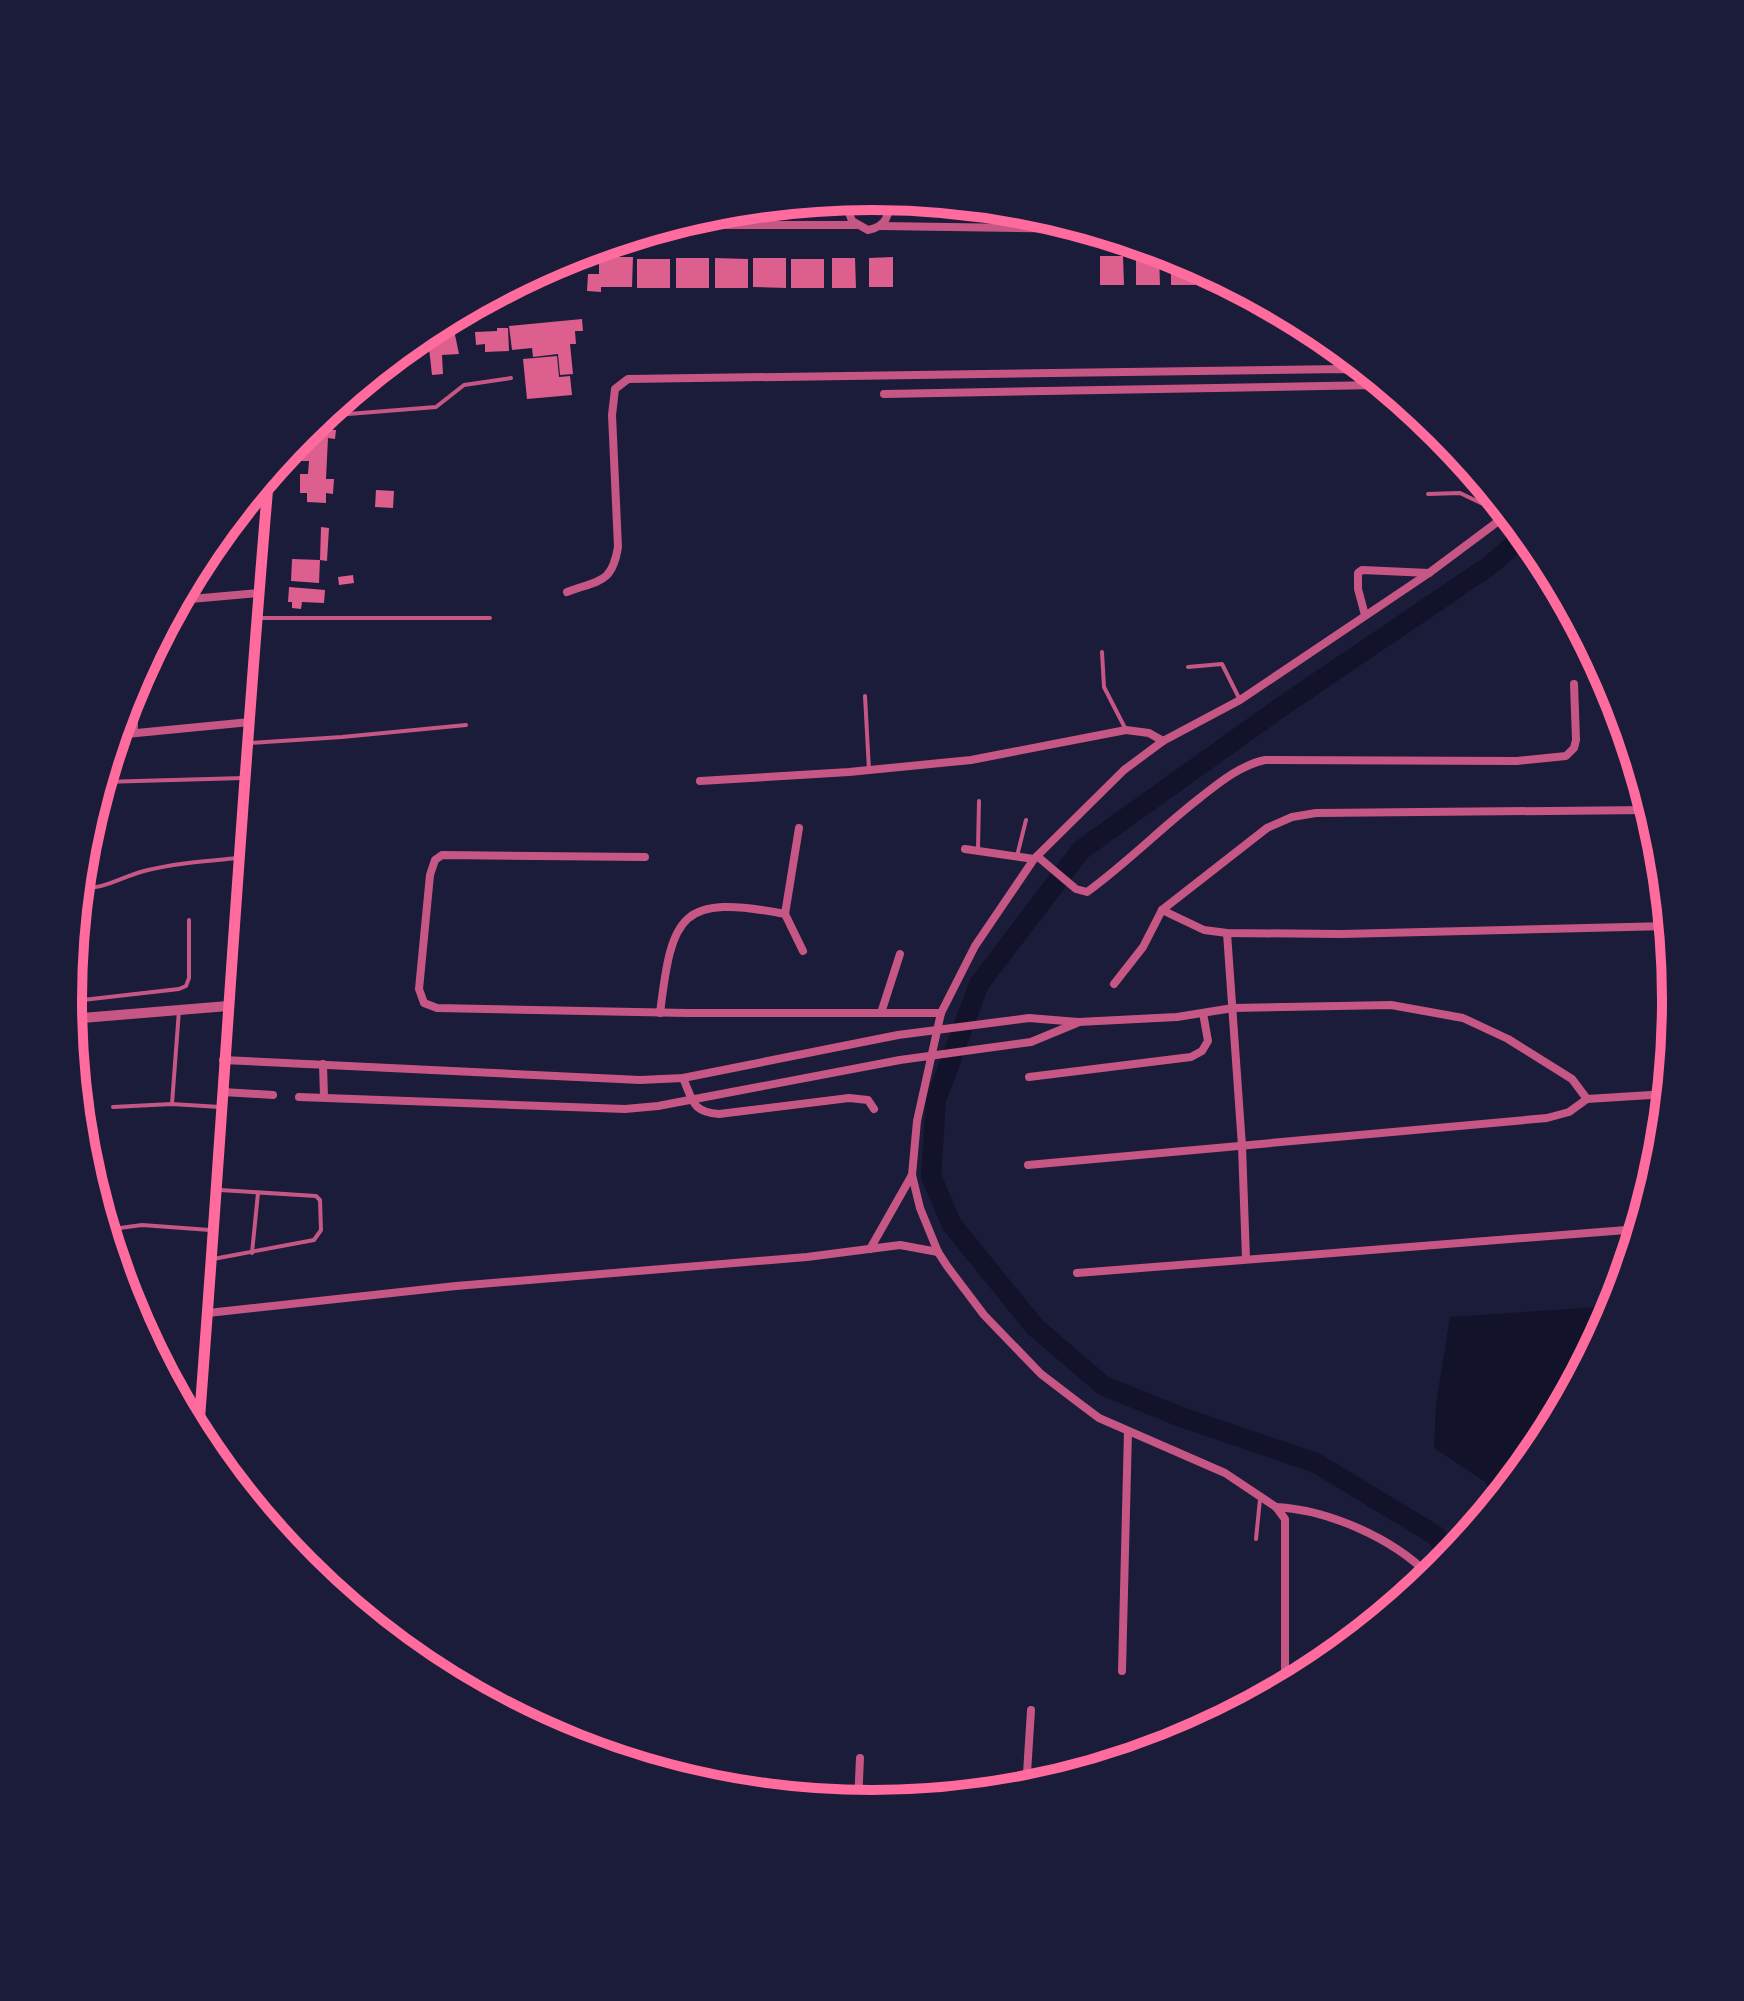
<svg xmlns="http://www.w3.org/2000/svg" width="1744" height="2001" font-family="'Work Sans',sans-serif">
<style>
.water{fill:#12122b}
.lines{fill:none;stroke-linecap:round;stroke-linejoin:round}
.canal{stroke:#12122b;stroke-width:20}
.building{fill:#dd5f8e}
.service{stroke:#c65784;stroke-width:4}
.minor{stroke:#c65784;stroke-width:8}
.tertiary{stroke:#c65784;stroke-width:10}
.secondary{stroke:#ff6b9d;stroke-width:11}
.rim{fill:none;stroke:#ff6b9d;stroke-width:10}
</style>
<rect width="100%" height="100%" fill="#1b1b3a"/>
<polygon class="water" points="1615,1306 1540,1448 1498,1499 1484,1481 1434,1448 1436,1404 1450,1317"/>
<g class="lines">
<polyline class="canal" points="1451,1556 1435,1535 1316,1463 1181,1417 1104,1386 1035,1327 952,1225 931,1176 936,1100 979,984 1081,850 1284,705 1489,566 1525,535"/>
</g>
<g class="building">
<polygon points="1136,255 1159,255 1160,285 1136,285"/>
<polygon points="1100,256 1123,256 1124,285 1100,285"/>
<polygon points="1171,256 1195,266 1195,285 1171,285"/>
<polygon points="599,257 633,257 632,287 601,287 601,292 587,291 588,274 599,274"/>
<polygon points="893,257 893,287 869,287 869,258"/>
<rect x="676" y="258" width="33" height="30"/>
<polygon points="715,258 748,259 748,288 715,288"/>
<polygon points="753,258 786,258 786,288 753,287"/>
<polygon points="832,258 855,258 856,288 832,288"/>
<rect x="637" y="259" width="33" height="29"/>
<rect x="791" y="259" width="33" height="29"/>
<polygon points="582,319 583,331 575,331 576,344 570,344 573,374 560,375 558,354 533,357 532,348 512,350 509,326"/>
<polygon points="497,328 508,328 509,351 485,352 485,344 476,345 475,332 497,331"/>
<polygon points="454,330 459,354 442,355 443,374 432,375 428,339 439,339 438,331"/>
<polygon points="557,356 559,377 570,376 572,395 527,399 523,359"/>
<polygon points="307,429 336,430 335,439 328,438 326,479 334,479 333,494 326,493 326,503 307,502 307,493 300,493 300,474 308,474 309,461 297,461 298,439"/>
<polygon points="376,490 394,491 393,508 375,507"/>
<polygon points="321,527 329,528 327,561 320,560 319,583 291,581 292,559 320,560"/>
<polygon points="353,575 354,583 339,585 338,577"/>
<polygon points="289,587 325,590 324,603 302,602 301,609 292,608 292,602 288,602"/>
</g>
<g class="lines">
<g class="service">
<polyline points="323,416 436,407 464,385 511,378"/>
<polyline points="1428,494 1460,493 1504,514"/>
<polyline points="260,618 490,618"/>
<polyline points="1102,652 1104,687 1125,728"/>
<polyline points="1188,667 1222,664 1239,698"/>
<polyline points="135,682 136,731"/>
<polyline points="865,696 869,770"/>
<polyline points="249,743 342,737 466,725"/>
<polyline points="102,782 244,778"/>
<polyline points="978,849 979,801"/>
<polyline points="1017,856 1026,820"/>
<path d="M79,888C104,890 121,877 144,871C175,863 206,861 238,858"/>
<polyline points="74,1001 179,989 186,986 189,978 189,920"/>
<polyline points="73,1017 78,939"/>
<polyline points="172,1104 179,1010"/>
<polyline points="113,1107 172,1104 220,1107"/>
<polyline points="105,1230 142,1225 210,1230"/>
<polyline points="252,1253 258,1193"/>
<polyline points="213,1259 314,1240 321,1230 320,1200 316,1196 220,1190"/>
<polyline points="1256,1539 1260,1499"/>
</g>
<g class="minor">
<path d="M851,199L848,210L852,221L868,230C885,227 893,214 885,198"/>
<polyline points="673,225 856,225"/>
<polyline points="880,226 1085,229"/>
<polyline points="884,394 1378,385"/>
<path d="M567,592C599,580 612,584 618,547L612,415L615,389L628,379L1343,369L1362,374L1379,385"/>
<polyline points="179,600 259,593"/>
<polyline points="1365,615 1358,589 1358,573 1362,570 1429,573"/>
<polyline points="116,735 250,722"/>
<polyline points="700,781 849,772 971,760 1126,730 1149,733 1163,741"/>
<polyline points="1650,810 1316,813 1292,817 1267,828 1162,910 1204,930 1227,933 1342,934 1669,926"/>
<polyline points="965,849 1034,859"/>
<path d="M1037,856L1076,889L1087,892C1127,863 1162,827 1201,797C1220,782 1241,765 1265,760L1517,761L1566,756L1574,748L1576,740L1574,684"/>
<polyline points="645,857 442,855 435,860 430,875 419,989 424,1003 437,1008 687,1013 941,1013"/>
<polyline points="785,914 803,951"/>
<polyline points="1227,933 1242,1146 1246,1259"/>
<polyline points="1114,984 1143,947 1162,910"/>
<path d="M660,1013C672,914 680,894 785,914L799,828"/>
<polyline points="881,1013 900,954"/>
<polyline points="223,1060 640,1080 683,1078 898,1035 1029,1018 1078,1022 1177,1017 1233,1008 1391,1005 1463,1018 1508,1039 1572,1079 1587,1099 1667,1094"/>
<polyline points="323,1064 324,1097"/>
<polyline points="1029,1077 1191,1057 1202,1051 1208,1041 1203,1013"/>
<path d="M683,1078C693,1101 692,1112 719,1114L849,1098L868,1100L874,1109"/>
<polyline points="223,1092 273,1095"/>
<polyline points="299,1097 625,1109 658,1106 900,1060 1031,1042 1077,1023"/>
<polyline points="1028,1165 1547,1118 1569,1112 1587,1099"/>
<polyline points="870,1249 912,1175"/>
<polyline points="1077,1273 1639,1229"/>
<polyline points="208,1313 456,1286 807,1257 900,1245 938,1252"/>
<path d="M1276,1507C1329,1510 1392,1538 1429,1575"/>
<polyline points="1122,1671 1128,1431"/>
<polyline points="1285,1687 1285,1519 1276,1507 1225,1473 1099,1418 1079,1403 1041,1374 984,1315 947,1266 938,1252 920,1208 912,1175 917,1121 941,1013 975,946 1034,859 1124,770 1163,741 1240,700 1429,573 1508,514"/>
<polyline points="1026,1789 1031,1710"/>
<polyline points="858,1803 860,1758"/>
</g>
<polyline class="tertiary" points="70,1019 228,1006"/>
<path class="secondary" d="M198,1438C223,1116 241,795 269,473"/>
</g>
<path d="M0 0H1744V2001H0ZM82 1000a790 790 0 1 1 1580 0a790 790 0 1 1-1580 0Z" fill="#1b1b3a" fill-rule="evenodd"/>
<path class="rim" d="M82 1000a790 790 0 1 1 1580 0a790 790 0 1 1-1580 0Z"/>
</svg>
